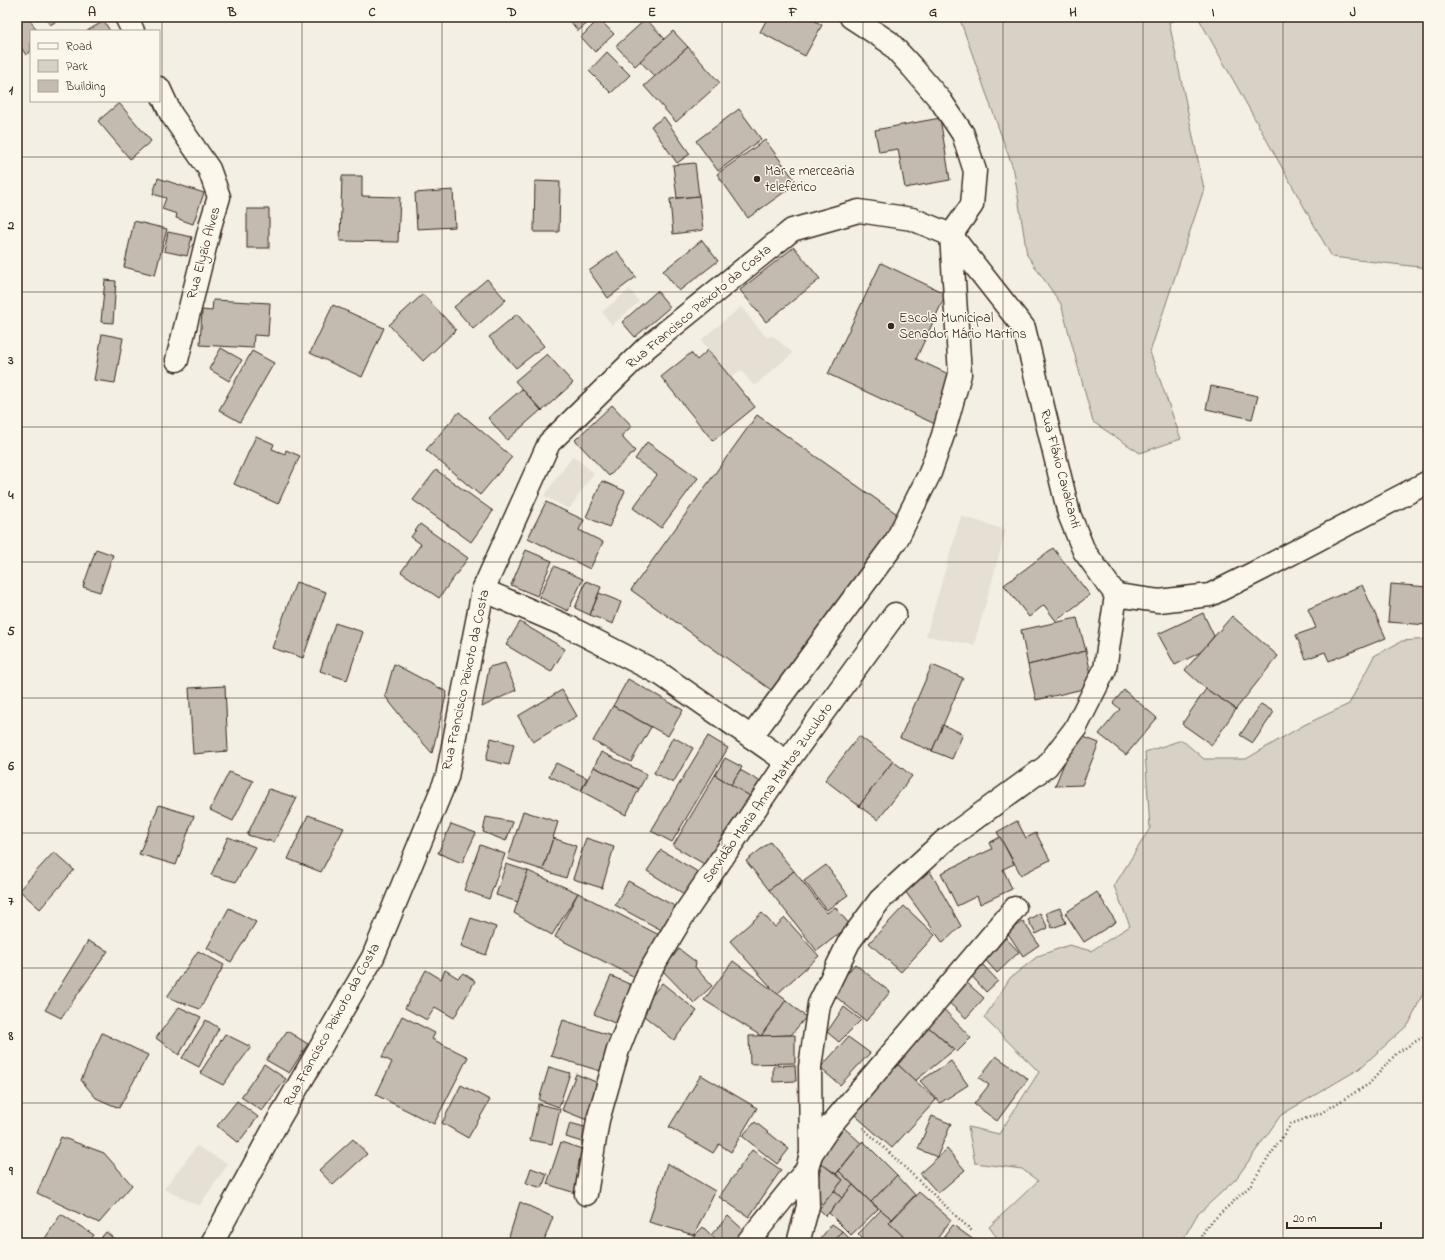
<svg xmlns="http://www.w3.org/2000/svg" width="1445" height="1260" font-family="'Indie Flower',sans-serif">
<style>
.built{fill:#e5dfd4}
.green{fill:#d8d1c6;stroke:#8a7e72}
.building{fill:#c3bbb0;stroke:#3b2a1e}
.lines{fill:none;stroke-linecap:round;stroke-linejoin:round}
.minor-casing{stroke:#3b2a1e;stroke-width:25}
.path{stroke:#3b2a1e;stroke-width:2.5;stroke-dasharray:1 3;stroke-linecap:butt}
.minor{stroke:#fbf7ec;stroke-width:22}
.grid{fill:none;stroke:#3b2a1e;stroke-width:1;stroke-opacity:0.55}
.poi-dot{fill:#3b2a1e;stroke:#fbf7ec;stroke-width:1.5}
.labels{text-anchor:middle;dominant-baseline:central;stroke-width:3;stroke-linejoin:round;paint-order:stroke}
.poi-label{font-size:14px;fill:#3b2a1e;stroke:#fbf7ec;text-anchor:start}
.street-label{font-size:14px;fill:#3b2a1e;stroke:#fbf7ec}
.neatline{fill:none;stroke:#3b2a1e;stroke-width:1.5}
.grid-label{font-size:13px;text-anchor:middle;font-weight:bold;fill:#3b2a1e}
</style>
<rect width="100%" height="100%" fill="#f3efe4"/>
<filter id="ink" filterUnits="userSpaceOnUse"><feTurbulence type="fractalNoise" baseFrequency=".025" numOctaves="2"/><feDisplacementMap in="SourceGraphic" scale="8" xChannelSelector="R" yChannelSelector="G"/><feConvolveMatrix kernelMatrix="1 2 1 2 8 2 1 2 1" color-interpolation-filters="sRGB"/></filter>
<g filter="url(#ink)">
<g class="built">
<polygon points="630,289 639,302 612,325 602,312"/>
<polygon points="741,307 766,337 773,336 793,353 754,386 741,370 730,377 701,340"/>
<polygon points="573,456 594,473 569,509 544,496"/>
<polygon points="961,516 1006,530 974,645 926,636"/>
<polygon points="197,1146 228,1164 199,1206 164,1189"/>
</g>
<g class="green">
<polygon points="959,17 1190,17 1169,22 1204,189 1150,352 1181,439 1140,453 1093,422 1061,304 1027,255 1014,171"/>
<polygon points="1198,17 1424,17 1428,36 1428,268 1332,257"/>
<polygon points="1428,639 1428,982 1409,1024 1359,1069 1281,1115 1236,1179 1197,1215 1181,1243 1001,1243 989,1227 1038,1181 1022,1169 975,1163 968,1127 999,1134 1039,1072 984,1018 1010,978 1038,956 1069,945 1091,951 1130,926 1114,886 1150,828 1145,752 1182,740 1204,759 1246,759 1304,725 1349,704 1374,656 1402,641"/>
</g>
<g class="building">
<polygon points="17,17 28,17 37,31 31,31 31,51 26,55 17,41"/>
<polygon points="44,17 63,17 50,25"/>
<polygon points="567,17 595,17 578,31"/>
<polygon points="768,17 808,17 822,25 805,56 760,32"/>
<polygon points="599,19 614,34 595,52 581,37"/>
<polygon points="646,19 665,39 635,66 616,46"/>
<polygon points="104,21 110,31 87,31"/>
<polygon points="673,31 688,47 655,77 640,61"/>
<polygon points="688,47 720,83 676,122 644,86"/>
<polygon points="607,52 630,75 611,93 589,71"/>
<polygon points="119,103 151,141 130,159 98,121"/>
<polygon points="739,109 761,139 718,171 696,141"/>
<polygon points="664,117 690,154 677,163 651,126"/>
<polygon points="940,118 950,180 905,188 898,149 879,152 875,130"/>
<polygon points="765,140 797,183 748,218 717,174"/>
<polygon points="695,163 699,196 677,198 673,165"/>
<polygon points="342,176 362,176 362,196 400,197 398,242 340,241"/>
<polygon points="158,178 204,193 193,224 176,218 177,214 162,209 166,198 153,194"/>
<polygon points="535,181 560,182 559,232 534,232"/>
<polygon points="453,190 455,227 417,229 415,193"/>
<polygon points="699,196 703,230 673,234 670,199"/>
<rect x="247" y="209" width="22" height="39"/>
<polygon points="134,221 167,229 155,275 124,267"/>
<polygon points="168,232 192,237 187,256 164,251"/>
<polygon points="702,240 718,261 679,291 663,271"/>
<polygon points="794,247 820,279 766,322 740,290"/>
<polygon points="617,251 636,277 608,298 589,271"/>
<polygon points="881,263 946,294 916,359 957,378 935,424 828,374"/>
<polygon points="487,279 506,300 473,329 454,307"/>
<polygon points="105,280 116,281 113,323 101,322"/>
<polygon points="657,291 670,307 635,337 622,322"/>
<polygon points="423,294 456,330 423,361 389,325"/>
<polygon points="213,300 270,303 268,336 254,335 253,348 200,345 202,310 212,311"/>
<polygon points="333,305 384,328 362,377 310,353"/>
<polygon points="517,314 544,346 516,368 489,337"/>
<polygon points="102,334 123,338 115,383 94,380"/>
<polygon points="221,348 242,360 229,381 209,369"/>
<polygon points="708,350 755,407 713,441 661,377 691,353 697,360"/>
<polygon points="252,351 274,363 240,422 219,410"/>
<polygon points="547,354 573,383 542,411 515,381"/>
<polygon points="1211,386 1258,396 1252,419 1206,409"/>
<polygon points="522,389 541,410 507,440 488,418"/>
<polygon points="612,405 632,426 621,436 635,451 609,476 575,440"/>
<polygon points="459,412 512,457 480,495 426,450"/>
<polygon points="757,415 900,516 774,692 631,590"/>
<polygon points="256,436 274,444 272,449 285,454 286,450 300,456 278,504 234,484"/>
<polygon points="647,442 698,478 661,528 633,508 657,475 635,459"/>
<polygon points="436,470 493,511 471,542 413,500"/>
<polygon points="602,481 625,491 609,527 586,517"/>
<polygon points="546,502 584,520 579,530 603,542 590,569 528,538"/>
<polygon points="420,524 468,558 439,598 401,572 421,544 411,537"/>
<polygon points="1053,548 1090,595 1056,621 1044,605 1029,617 1004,585"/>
<polygon points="96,549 113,555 100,592 83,587"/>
<polygon points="526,550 552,561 537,596 511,585"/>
<polygon points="554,566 583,579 568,611 539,597"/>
<polygon points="586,581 601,587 590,615 575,608"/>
<polygon points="296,582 326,592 303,658 272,648"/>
<polygon points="1391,584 1428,587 1428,625 1388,622"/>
<polygon points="1362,585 1386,638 1329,661 1325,652 1306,659 1296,635 1316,628 1308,609"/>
<polygon points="599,593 621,602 613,624 590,615"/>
<polygon points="1203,613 1214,636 1201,652 1175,665 1158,634"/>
<polygon points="1232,616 1278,656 1236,709 1206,689 1185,670"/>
<polygon points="1077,618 1086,651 1028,665 1021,630"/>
<polygon points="520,622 565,649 551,672 506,645"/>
<polygon points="335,623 363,632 347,680 320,671"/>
<polygon points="1086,651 1091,674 1083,689 1036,700 1028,665"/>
<polygon points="505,663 516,690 482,707 489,667"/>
<polygon points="394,664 447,692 432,753 409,727 385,696"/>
<polygon points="932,665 963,678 932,751 900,738"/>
<polygon points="628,679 683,710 668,736 613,706"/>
<polygon points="225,686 228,751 193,754 189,688"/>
<polygon points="1206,689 1236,709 1212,745 1182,724"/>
<polygon points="562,690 577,716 533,742 518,716"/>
<polygon points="1124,690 1157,718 1126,755 1099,734 1120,709 1113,703"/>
<polygon points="1261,704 1274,712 1253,743 1240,735"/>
<polygon points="613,706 651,727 631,762 593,741"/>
<polygon points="943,725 963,734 952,759 932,751"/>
<polygon points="1076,734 1099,743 1082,785 1055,786"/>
<polygon points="708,736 728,748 672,842 651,831"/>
<polygon points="859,736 893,761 859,806 825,780"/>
<polygon points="673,737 693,748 673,783 654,773"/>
<polygon points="491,738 514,744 509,765 486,760"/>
<polygon points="601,752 647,774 639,789 594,767"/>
<polygon points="725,758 742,767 731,785 715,775"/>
<polygon points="893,761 912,776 878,820 859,806"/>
<polygon points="556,763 587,778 581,791 549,776"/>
<polygon points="594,767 639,789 626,815 581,791"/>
<polygon points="740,770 763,783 755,799 731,785"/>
<polygon points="229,772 253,781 233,821 210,810"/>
<polygon points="715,775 755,799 713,869 673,846"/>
<polygon points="269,789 297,798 274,842 247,835"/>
<polygon points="159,805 194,816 176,865 139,854"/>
<polygon points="523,811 558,822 543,870 508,859"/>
<polygon points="308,815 344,828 321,872 288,859"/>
<polygon points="486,817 513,822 506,841 483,832"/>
<polygon points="1017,821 1026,838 1036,833 1050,860 1021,875 997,832"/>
<polygon points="451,824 476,833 462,863 438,853"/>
<polygon points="228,837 255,847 236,882 211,875"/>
<polygon points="1000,837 1014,864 1003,869 1012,889 980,904 977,896 957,906 941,873 992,849 989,843"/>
<polygon points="553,838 576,846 566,878 543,870"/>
<polygon points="586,838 614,847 602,888 573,879"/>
<polygon points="770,842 794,871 769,890 746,861"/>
<polygon points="480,845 505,854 489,899 464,890"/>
<polygon points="661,850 703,875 689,897 647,871"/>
<polygon points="54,852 74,870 40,909 19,890"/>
<polygon points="506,864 528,871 518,902 496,895"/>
<polygon points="826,865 848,895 827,910 804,881"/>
<polygon points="927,866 961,926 943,943 902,887"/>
<polygon points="528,871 578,893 552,935 514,913"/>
<polygon points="794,871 827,913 835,907 850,925 817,951 769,890"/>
<polygon points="628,881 680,909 667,933 615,905"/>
<polygon points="1097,892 1116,922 1084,942 1065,913"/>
<polygon points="578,893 663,937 641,980 555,937"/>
<polygon points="904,906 935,935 901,972 869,943"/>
<polygon points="229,908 256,922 231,962 207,948"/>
<polygon points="1060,908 1066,923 1052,928 1046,913"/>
<polygon points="762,913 775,927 785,918 819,956 777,994 730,941"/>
<polygon points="1040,913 1048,928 1036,934 1028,920"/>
<polygon points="471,918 496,927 486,955 461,946"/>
<polygon points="1023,921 1039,945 1023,956 1007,932"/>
<polygon points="1003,935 1019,952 997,973 981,955"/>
<polygon points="88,941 108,951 61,1018 45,1010"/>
<polygon points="679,949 696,962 695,967 712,986 694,1003 662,970"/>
<polygon points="198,951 224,965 200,1009 167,997"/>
<polygon points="733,961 786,1000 761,1036 704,1000"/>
<polygon points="981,963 998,981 986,992 970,974"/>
<polygon points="855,964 890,992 866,1021 831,993"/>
<polygon points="426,970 441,979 445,970 458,978 463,973 475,981 454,1018 435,1007 427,1020 405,1008"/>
<polygon points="611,976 636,987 619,1025 594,1014"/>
<polygon points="965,981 984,998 966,1018 947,1001"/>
<polygon points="662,983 697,1011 674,1040 639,1012"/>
<polygon points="786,1000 806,1017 791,1035 761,1036"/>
<polygon points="939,1004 971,1038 957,1052 924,1023"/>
<polygon points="179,1007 201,1017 179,1055 156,1038"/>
<polygon points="844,1007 861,1020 839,1042 827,1032"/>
<polygon points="402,1016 435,1033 432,1039 468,1057 434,1124 376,1095 392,1062 382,1057"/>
<polygon points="206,1020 219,1028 199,1067 182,1058"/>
<polygon points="563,1020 618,1038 607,1073 551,1056"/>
<polygon points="924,1023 954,1050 915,1081 894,1061"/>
<polygon points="287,1031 308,1044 289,1073 266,1060"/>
<polygon points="102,1033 148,1055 119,1108 96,1098 81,1080"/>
<polygon points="225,1034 251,1047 223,1085 200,1073"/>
<polygon points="795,1035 795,1063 750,1064 749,1036"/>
<polygon points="848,1037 870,1053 840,1085 820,1068"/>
<polygon points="996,1056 1028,1079 997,1121 974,1104 989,1085 979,1078"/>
<polygon points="894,1061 936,1100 892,1148 849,1110"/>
<polygon points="951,1061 968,1085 940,1103 920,1081"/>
<polygon points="264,1064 286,1079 262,1111 241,1097"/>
<polygon points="795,1065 796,1081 773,1082 773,1066"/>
<polygon points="549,1067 570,1073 559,1107 539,1100"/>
<polygon points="576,1074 601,1084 587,1120 562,1110"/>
<polygon points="701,1075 757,1108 731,1152 719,1144 713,1153 669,1127"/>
<polygon points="461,1085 490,1100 468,1138 442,1123"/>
<polygon points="237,1101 258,1117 238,1143 217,1126"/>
<polygon points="538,1104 560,1109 552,1144 530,1140"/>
<polygon points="932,1116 951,1124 937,1157 918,1149"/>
<polygon points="755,1122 789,1149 777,1164 742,1136"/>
<polygon points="570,1123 595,1130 591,1145 566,1137"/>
<polygon points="843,1127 861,1143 836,1174 819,1162"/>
<polygon points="61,1137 104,1153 132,1185 99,1223 37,1193"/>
<polygon points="353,1139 367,1154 333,1185 319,1170"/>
<polygon points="863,1141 897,1175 871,1202 839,1171"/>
<polygon points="561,1142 588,1151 575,1193 547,1184"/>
<polygon points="947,1149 965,1170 938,1193 920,1173"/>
<polygon points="752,1150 781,1170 749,1217 719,1197"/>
<polygon points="667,1163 715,1191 694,1235 649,1222"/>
<polygon points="822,1164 843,1180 823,1204 812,1199"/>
<polygon points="531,1168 547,1174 542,1188 526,1183"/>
<polygon points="839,1171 853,1185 842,1198 834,1191 843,1180 836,1174"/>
<polygon points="897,1175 915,1195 892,1219 871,1202"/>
<polygon points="853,1185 878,1209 851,1235 829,1213"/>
<polygon points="834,1191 842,1198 826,1216 819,1209"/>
<polygon points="919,1192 951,1220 934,1243 910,1243 889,1223"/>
<polygon points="520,1202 553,1217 543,1243 507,1243"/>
<polygon points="881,1210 892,1219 889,1223 903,1236 896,1243 867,1243 858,1234"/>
<polygon points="61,1214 94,1235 88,1243 42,1243"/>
<polygon points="728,1216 748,1234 739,1243 720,1243 711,1235"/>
<polygon points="832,1224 842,1231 833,1243 817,1243"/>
<polygon points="953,1225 978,1243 939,1243"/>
<polygon points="703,1227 711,1235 720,1243 687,1243"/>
<polygon points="842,1231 851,1240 848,1243 833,1243"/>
<polygon points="106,1232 119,1243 97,1243"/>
</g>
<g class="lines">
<g class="minor-casing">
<g id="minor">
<polyline points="126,17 133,31"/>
<polyline points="851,17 889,42 912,67 941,101 963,134 975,171 972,205 951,235"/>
<polyline points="159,88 171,114 209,169 219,197 211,223 177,360"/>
<polyline points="483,590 569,627 662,675 787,762"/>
<polyline points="751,737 896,541 930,473 943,435 960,374 951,235"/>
<polyline points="811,1154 830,1126 1015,908"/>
<polyline points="586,1194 598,1120 618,1050 647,976 681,919 787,762 895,614"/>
<polyline points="212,1243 279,1119 373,957 447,777 483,590 549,443 647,347 792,230 859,211 912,219 951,235 1024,328 1069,514 1084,551 1116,595 1159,601 1210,595 1258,571 1428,482"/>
<polyline points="747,1243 807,1169"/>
<polyline points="798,1243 808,1206 807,1169 811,1154 810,1067 819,1004 849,942 880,900 944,841 1047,766 1075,729 1105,669 1116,595"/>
</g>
</g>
<g class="path">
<polyline points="863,1128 973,1232"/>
<polyline points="1197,1243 1208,1225 1249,1187 1291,1124 1321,1113 1369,1084 1397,1053 1426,1035 1428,1028"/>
</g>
<use href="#minor" class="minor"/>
</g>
</g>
<path class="grid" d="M162,17V1243M302,17V1243M442,17V1243M582,17V1243M722,17V1243M863,17V1243M1003,17V1243M1143,17V1243M1283,17V1243M17,157H1428M17,292H1428M17,427H1428M17,562H1428M17,698H1428M17,833H1428M17,968H1428M17,1103H1428"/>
<g class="poi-dot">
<circle cx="757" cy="179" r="4"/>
<circle cx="891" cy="326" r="4"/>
</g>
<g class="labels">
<g class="poi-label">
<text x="765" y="171">Mar e mercearia<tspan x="765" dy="16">teleférico</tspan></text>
<text x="899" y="318">Escola Municipal<tspan x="899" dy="16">Senador Mário Martins</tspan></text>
</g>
<g class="street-label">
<text transform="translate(204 253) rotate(-75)">Rua Elyzio Alves</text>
<text transform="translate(699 307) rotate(-40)">Rua Francisco Peixoto da Costa</text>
<text transform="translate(1060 469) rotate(75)">Rua Flávio Cavalcanti</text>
<text transform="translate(466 680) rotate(-78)">Rua Francisco Peixoto da Costa</text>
<text transform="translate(768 793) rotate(-55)">Servidão Maria Anna Mattos Zuculoto</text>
<text transform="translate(332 1025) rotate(-61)">Rua Francisco Peixoto da Costa</text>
</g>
</g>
<rect width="1445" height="1260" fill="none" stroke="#fbf7ec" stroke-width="44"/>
<rect x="30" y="30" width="130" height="72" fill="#fbf7ec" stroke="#aea59a"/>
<rect x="38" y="43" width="20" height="6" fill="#fbf7ec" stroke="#aea59a"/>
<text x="66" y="50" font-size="12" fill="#3b2a1e">Road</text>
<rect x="38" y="60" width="20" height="12" fill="#d8d1c6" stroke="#aea59a"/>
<text x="66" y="70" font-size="12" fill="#3b2a1e">Park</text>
<rect x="38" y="80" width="20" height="12" fill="#c3bbb0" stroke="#aea59a"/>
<text x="66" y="90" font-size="12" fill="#3b2a1e">Building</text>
<path d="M1287 1222v6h94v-6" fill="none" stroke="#3b2a1e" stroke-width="2"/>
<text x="1293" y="1222" font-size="12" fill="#3b2a1e" stroke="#fbf7ec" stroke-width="3" paint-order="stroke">20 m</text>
<rect x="22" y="22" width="1401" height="1216" class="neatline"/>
<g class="grid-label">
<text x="92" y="16">A</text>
<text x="232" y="16">B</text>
<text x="372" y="16">C</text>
<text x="512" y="16">D</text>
<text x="652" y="16">E</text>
<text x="793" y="16">F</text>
<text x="933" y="16">G</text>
<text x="1073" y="16">H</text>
<text x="1213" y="16">I</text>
<text x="1353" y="16">J</text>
<text x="11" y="94">1</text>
<text x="11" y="229">2</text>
<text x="11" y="364">3</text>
<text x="11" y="499">4</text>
<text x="11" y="635">5</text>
<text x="11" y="770">6</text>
<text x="11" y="905">7</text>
<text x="11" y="1040">8</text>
<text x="11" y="1175">9</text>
</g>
</svg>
